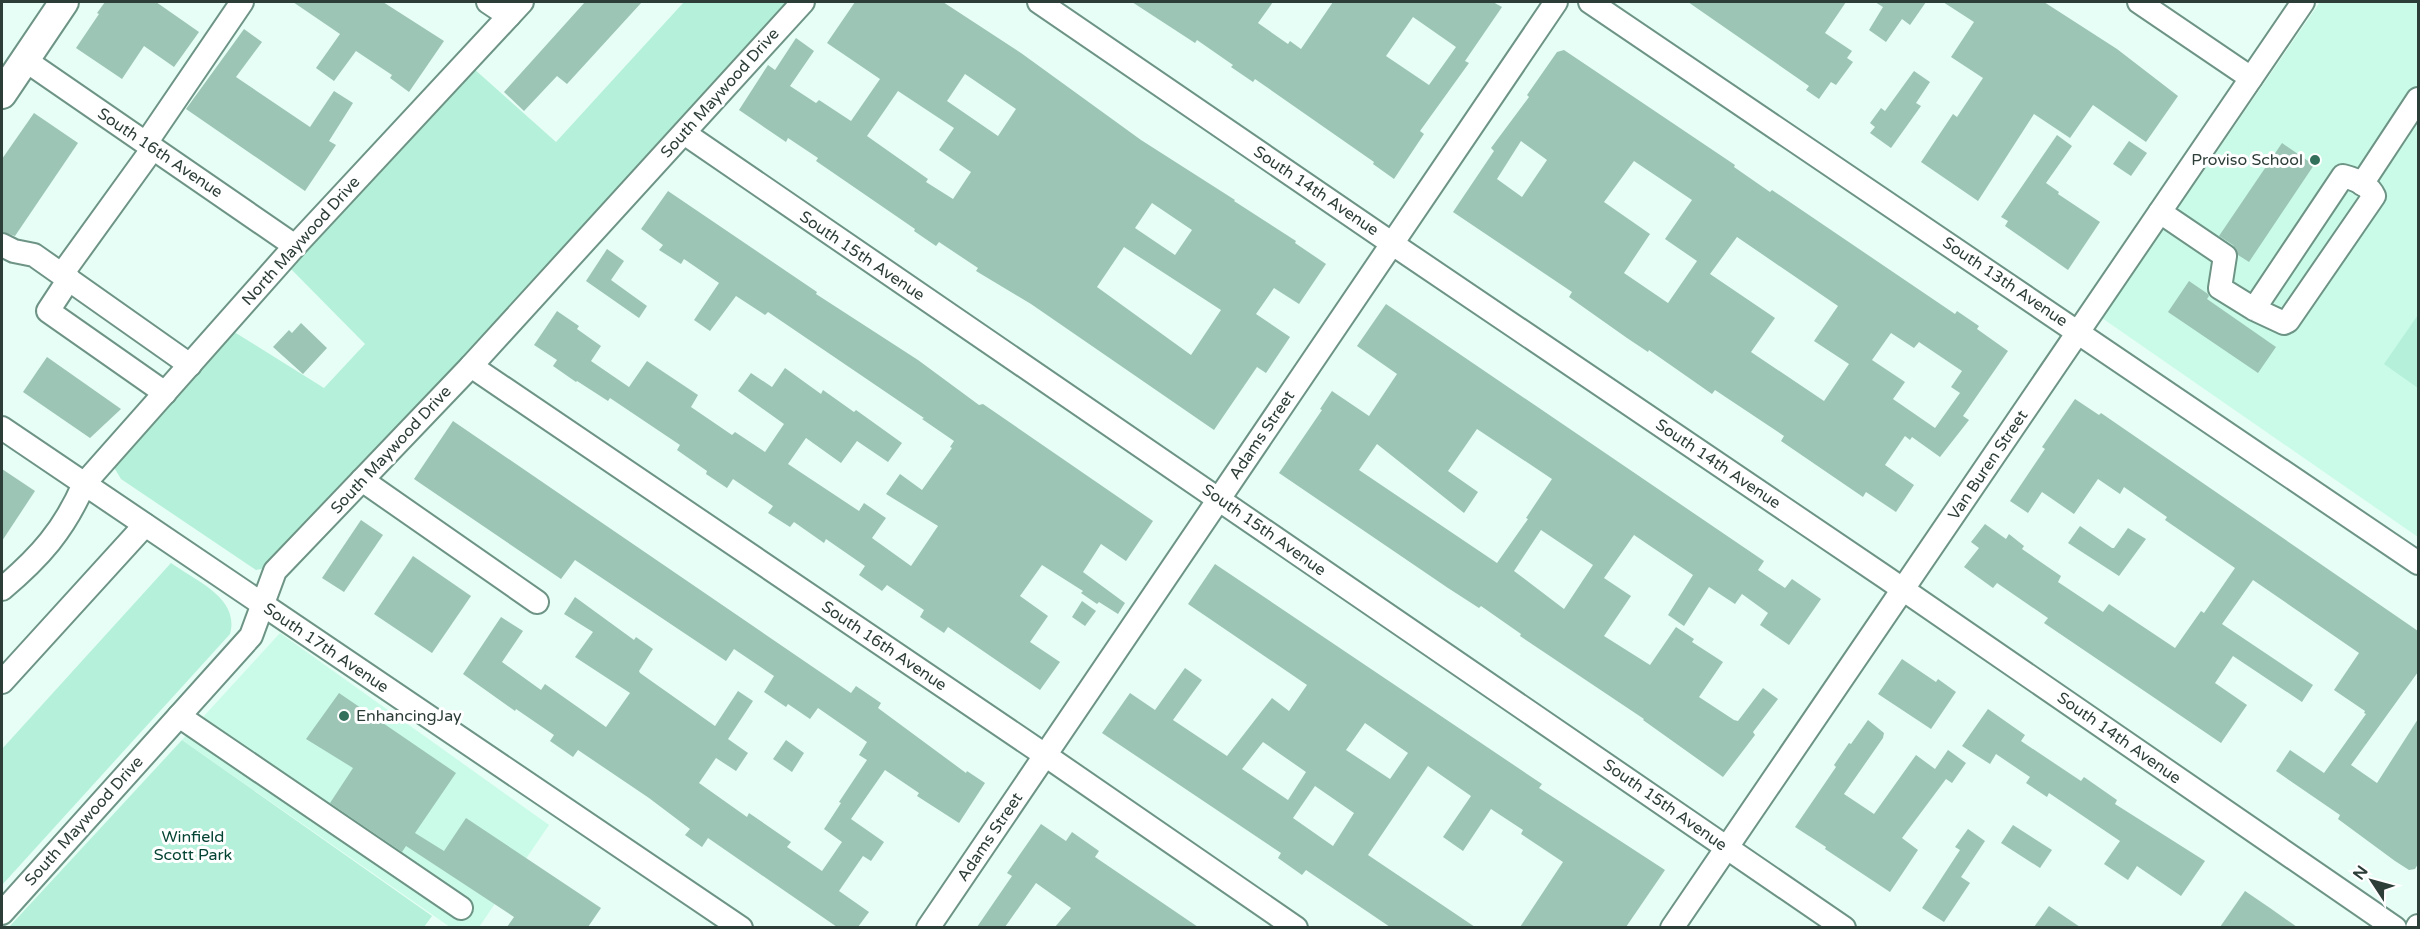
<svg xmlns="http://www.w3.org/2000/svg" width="2420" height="929" font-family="'Varela Round',sans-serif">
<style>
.built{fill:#c9fbe8}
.green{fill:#b5f0da}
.building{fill:#9dc5b6;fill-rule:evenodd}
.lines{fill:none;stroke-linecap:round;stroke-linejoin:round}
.minor-casing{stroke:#6e9486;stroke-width:26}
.major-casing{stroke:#6e9486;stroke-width:32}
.minor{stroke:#fff;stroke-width:22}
.major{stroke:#fff;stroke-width:28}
.poi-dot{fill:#32705c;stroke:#fff;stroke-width:2}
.labels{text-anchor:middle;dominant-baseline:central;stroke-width:6;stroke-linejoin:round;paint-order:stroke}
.street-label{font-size:16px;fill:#2d3d37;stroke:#fff}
.poi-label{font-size:16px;fill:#2d3d37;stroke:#fff;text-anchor:end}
.park-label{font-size:16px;fill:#054434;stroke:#fff}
</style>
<rect width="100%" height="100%" fill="#e6fef5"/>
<g class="built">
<polygon points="2320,2 2418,2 2418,537 2102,318"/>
<polygon points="280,633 549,825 479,927 450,927 182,740"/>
</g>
<g class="green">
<polygon points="684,2 790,2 276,562 266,568 256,570 121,479 112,464 231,330 324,388 365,344 290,268 473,68 556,142"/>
<polygon points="2418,315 2418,388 2384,364"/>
<path d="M171,563C196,581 240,598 230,634L2,885V749Z"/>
<polygon points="182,740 432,916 424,927 9,927"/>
</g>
<g class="building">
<polygon points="105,2 156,2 199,32 174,67 144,46 122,79 76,48 99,14 97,13"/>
<polygon points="293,2 383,2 444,41 409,92 390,78 392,75 356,51 334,81 316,68 340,34"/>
<polygon points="585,2 642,2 567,84 557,76 524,111 504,92"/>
<path d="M855,2H943L1021,53L1141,140L1235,200L1234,201L1296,241L1295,243L1326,264L1299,304L1274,288L1256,314L1290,337L1266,373L1257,367L1214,430L1031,304L976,271L978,268L939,242L936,246L914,231L915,229L816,161L818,158L788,138L786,142L739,110L768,65L775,70L796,38L814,51L790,86L816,103L819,100L851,121L880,79L827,43ZM965,74L1016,109L998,136L947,101ZM898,91L954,128L939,150L971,172L953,199L926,182L928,179L867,136ZM1152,203L1192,230L1175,255L1135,228ZM1124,247L1221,310L1191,355L1097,287Z"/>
<path d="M1132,2H1273L1258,23L1288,44L1290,41L1301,49L1333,2H1493L1502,7L1465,61L1469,63L1420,131L1424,134L1394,179L1373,164L1374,162L1255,79L1253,82L1231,67L1233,65L1197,40L1195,43ZM1413,17L1456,47L1429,85L1386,56Z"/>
<polygon points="1688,2 1846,2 1825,33 1852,51 1847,58 1853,62 1836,85 1831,82 1819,99 1806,90 1809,86"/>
<polygon points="1875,2 1926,2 1910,25 1902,19 1886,42 1869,30 1883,7"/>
<polygon points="1943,2 2044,2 2117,49 2178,96 2146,142 2093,105 2070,138 2034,114 1978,201 1921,162 1953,114 1957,117 1983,78 1951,57 1974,22"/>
<polygon points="244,29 262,42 236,77 310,127 334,91 353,103 329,141 336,145 305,191 186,109"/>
<path d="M1564,50L1735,165L1734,167L1770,192L1772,190L1955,314L1957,311L1979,326L1977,329L2008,351L1963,416L1969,420L1940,457L1912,437L1910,440L1905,436L1885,465L1914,485L1896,512L1866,492L1863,497L1781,441L1784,436L1715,390L1712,394L1649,350L1648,352L1627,338L1569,297L1572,292L1453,212L1494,151L1491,148L1529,97L1527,95L1557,52ZM1521,141L1547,160L1522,197L1497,179ZM1634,161L1692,200L1665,239L1697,261L1668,303L1624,273L1650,234L1604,202ZM1737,237L1838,306L1814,341L1849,364L1824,401L1751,352L1775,318L1710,274ZM1891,333L1914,348L1919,342L1962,371L1951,387L1960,393L1935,428L1893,399L1905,382L1872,360Z"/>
<polygon points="1914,71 1930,82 1916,103 1921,106 1891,148 1870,133 1875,127 1870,123 1881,108 1885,111"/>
<polygon points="34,113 78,143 15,236 2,232 2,159"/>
<polygon points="2057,135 2072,146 2046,183 2059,192 2058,194 2100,222 2068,270 2005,226 2008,221 2001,217"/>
<polygon points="2129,141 2147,153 2131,176 2113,164"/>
<polygon points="2282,143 2314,165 2249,262 2238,255 2233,245 2219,236"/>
<polygon points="668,191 817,292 816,294 918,360 979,405 983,404 1153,521 1126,561 1101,544 1083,572 1125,603 1118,614 1099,602 1097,604 1081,593 1083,591 1042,565 1020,596 1048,616 1030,642 1060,662 1040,690 948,627 944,633 920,617 924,610 887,585 882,591 859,575 865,566 826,539 824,543 794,522 790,527 768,513 773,506 733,479 727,488 706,474 707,471 677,450 680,445 610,398 608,401 577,381 576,382 553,366 557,360 534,345 557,311 579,326 577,329 601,346 591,361 629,387 647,361 698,395 691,407 732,435 735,432 765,452 784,424 738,391 751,373 772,387 785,368 821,394 823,390 854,412 856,410 902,443 888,462 857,441 841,463 806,438 788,464 859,511 864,503 886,518 872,538 911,566 938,526 886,494 900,474 922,490 952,448 950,447 954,441 922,419 924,418 768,312 765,315 736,296 710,331 694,320 719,283 684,259 681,264 659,250 663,245 641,229"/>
<polygon points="607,249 624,261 611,280 647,306 639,318 586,281"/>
<polygon points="2189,281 2208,294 2209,296 2207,299 2276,347 2258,373 2168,312"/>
<path d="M1386,304L1764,561L1758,570L1785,588L1792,579L1821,599L1789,645L1760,625L1768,613L1742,594L1735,604L1709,587L1684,626L1668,615L1693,575L1634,535L1604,578L1631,596L1604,636L1650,665L1676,627L1694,639L1692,642L1723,662L1699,697L1734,720L1738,721L1763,688L1778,699L1753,732L1755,735L1723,777L1643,720L1644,719L1520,636L1521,634L1481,606L1479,608L1448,588L1279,473L1322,410L1320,409L1332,391L1369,416L1397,374L1357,346ZM1477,429L1552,479L1526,518L1528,519L1497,563L1359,470L1377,444L1464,513L1478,492L1448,471ZM1541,530L1593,565L1564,609L1514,571Z"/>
<polygon points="301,323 327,348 303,374 273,347 289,330 292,333"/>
<polygon points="47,357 121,409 90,438 23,392"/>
<polygon points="2075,399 2099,415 2101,413 2418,631 2418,672 2351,765 2377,783 2418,719 2418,864 2415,869 2409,870 2395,861 2338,819 2340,815 2276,771 2290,750 2324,773 2366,714 2364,713 2365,711 2334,690 2359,653 2253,580 2222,624 2313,685 2302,702 2233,656 2215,683 2247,705 2221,743 2044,623 2048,618 1997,583 1993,588 1964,567 1979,548 1971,542 1985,524 2006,539 2009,534 2024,546 2022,549 2061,576 2058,582 2103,612 2109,604 2175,648 2201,611 2204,613 2235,568 2165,520 2167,517 2124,487 2120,494 2098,479 2074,514 2042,492 2028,513 2010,501 2045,449 2042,447"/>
<polygon points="453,421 851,693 856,686 881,703 878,708 966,773 967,771 985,783 959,823 917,796 919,793 885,770 851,819 884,842 871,861 863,856 839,891 869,912 858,927 837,927 708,838 702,847 685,835 690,829 649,798 578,750 573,757 550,741 554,735 516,709 515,711 463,674 501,617 523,631 502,662 541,690 545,684 606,727 630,693 575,657 593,632 564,614 575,597 634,640 636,637 653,649 639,671 640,673 715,726 738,691 753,701 728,739 748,753 736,771 716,758 699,783 747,817 749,813 791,842 787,847 822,871 842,842 824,829 841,803 839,802 867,760 859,755 867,742 818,708 810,719 788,704 786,707 764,692 774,676 734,649 726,661 575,560 561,579 414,479"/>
<polygon points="2,469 35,491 2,541"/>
<polygon points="361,520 383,535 344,592 322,578"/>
<polygon points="2080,526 2112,548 2114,548 2128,528 2146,539 2119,576 2068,543"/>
<polygon points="413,556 471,596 432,653 374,614"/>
<path d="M1215,564L1542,784L1539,788L1665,870L1626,927H1520L1563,862L1521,834L1523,830L1491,809L1463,851L1443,837L1471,796L1428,766L1368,855L1475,927H1390L1306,870L1302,875L1278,858L1281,853L1102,733L1130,693L1155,710L1185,668L1202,680L1173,720L1227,756L1272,698L1289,711L1307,685L1188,604ZM1365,723L1408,753L1390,779L1346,750ZM1263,742L1306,772L1288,800L1242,769ZM1315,786L1354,813L1333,846L1293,818Z"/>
<polygon points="1082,601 1096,611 1085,626 1072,617"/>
<polygon points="1902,659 1936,682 1938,679 1956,692 1931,729 1878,694"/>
<polygon points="339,693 456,773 415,833 444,851 466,818 601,908 588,927 507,927 514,917 406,846 402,852 330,803 353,768 306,739"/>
<polygon points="1988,709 2025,735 2021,741 2081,781 2084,777 2117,800 2115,804 2205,861 2181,896 2137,866 2128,880 2104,864 2120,841 2049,793 2047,797 2026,783 2030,777 1996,754 1990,764 1962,746"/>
<polygon points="1868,720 1884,733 1883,738 1844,794 1874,814 1916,755 1935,769 1948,750 1966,763 1952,783 1946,779 1902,838 1918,850 1890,892 1825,849 1826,847 1795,827 1836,767 1834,765 1849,743 1851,744"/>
<polygon points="786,740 804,753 792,772 773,759"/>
<polygon points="1041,824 1066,841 1072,832 1099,851 1095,857 1198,927 1055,927 1071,908 1036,883 1005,927 977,927 1012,876 1007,873"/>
<polygon points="2013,825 2052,850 2040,868 2001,843"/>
<polygon points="1968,829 1985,841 1961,877 1970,883 1944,922 1922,908 1960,850 1955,847"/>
<polygon points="2245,891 2270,908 2297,927 2220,927"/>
<polygon points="2049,906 2080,927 2034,927"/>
</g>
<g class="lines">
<g class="minor-casing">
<g id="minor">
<polyline points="488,2 509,16"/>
<polyline points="1039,2 1406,253 1885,577 2395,928"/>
<polyline points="1590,2 2418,563"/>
<polyline points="2139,2 2251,78"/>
<polyline points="25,60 295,246"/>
<polyline points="684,133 1844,928"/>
<polyline points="146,143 242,2"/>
<polyline points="2362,184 2418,99"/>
<path d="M2160,212L2225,256L2220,288L2254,309L2284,323L2288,321L2374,196C2369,185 2355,179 2343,176L2254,309"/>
<polyline points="2,245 14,251 34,255 190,365"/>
<polyline points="62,274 153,148"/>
<polyline points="69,279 48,311 165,393"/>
<polyline points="471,366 1045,755 1296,928"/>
<polyline points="2,428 741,928"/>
<polyline points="362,480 537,602"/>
<path d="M2,589C40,557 64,530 84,484L295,246L522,2"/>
<polyline points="2,682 145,525"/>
<polyline points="179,716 461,908"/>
<polyline points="2,913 251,636 275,571 471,366 803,2"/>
<polyline points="928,928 1556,2"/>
<polyline points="1672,928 2303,2"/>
<polyline points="2417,928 2418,926"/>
</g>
</g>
<g class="major-casing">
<polyline id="major" points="2,94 64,2"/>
</g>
<use href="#minor" class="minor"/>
<use href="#major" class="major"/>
</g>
<g class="poi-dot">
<circle cx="2315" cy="160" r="6"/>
<circle cx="344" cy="716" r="6"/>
</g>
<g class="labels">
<g class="street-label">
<text transform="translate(720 93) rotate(-48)">South Maywood Drive</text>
<text transform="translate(160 153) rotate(34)">South 16th Avenue</text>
<text transform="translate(1316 191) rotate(34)">South 14th Avenue</text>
<text transform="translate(301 241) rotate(-48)">North Maywood Drive</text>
<text transform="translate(862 256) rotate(34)">South 15th Avenue</text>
<text transform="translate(2005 282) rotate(34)">South 13th Avenue</text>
<text transform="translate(1262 435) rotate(-56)">Adams Street</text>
<text transform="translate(391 450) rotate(-47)">South Maywood Drive</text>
<text transform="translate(1718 464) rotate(34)">South 14th Avenue</text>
<text transform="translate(1988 465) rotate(-56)">Van Buren Street</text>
<text transform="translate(1264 530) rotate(35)">South 15th Avenue</text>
<text transform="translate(884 646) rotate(34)">South 16th Avenue</text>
<text transform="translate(326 648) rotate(34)">South 17th Avenue</text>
<text transform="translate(2119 738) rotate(35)">South 14th Avenue</text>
<text transform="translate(1665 805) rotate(35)">South 15th Avenue</text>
<text transform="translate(84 821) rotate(-48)">South Maywood Drive</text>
<text transform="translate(990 837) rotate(-56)">Adams Street</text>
</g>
<g class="poi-label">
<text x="2303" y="160">Proviso School</text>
<text x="356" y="716" text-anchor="start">EnhancingJay</text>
</g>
<g class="park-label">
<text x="193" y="837">Winfield<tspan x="193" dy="18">Scott Park</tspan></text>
</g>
</g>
<rect width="2420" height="929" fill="none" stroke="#2d3d37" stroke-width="6"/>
<g transform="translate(2372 881) rotate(306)" stroke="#ffffff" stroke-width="4.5" paint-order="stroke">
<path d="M0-4.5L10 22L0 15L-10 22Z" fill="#2d3d37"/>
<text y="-9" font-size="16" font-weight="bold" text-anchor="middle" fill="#2d3d37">N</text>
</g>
</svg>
